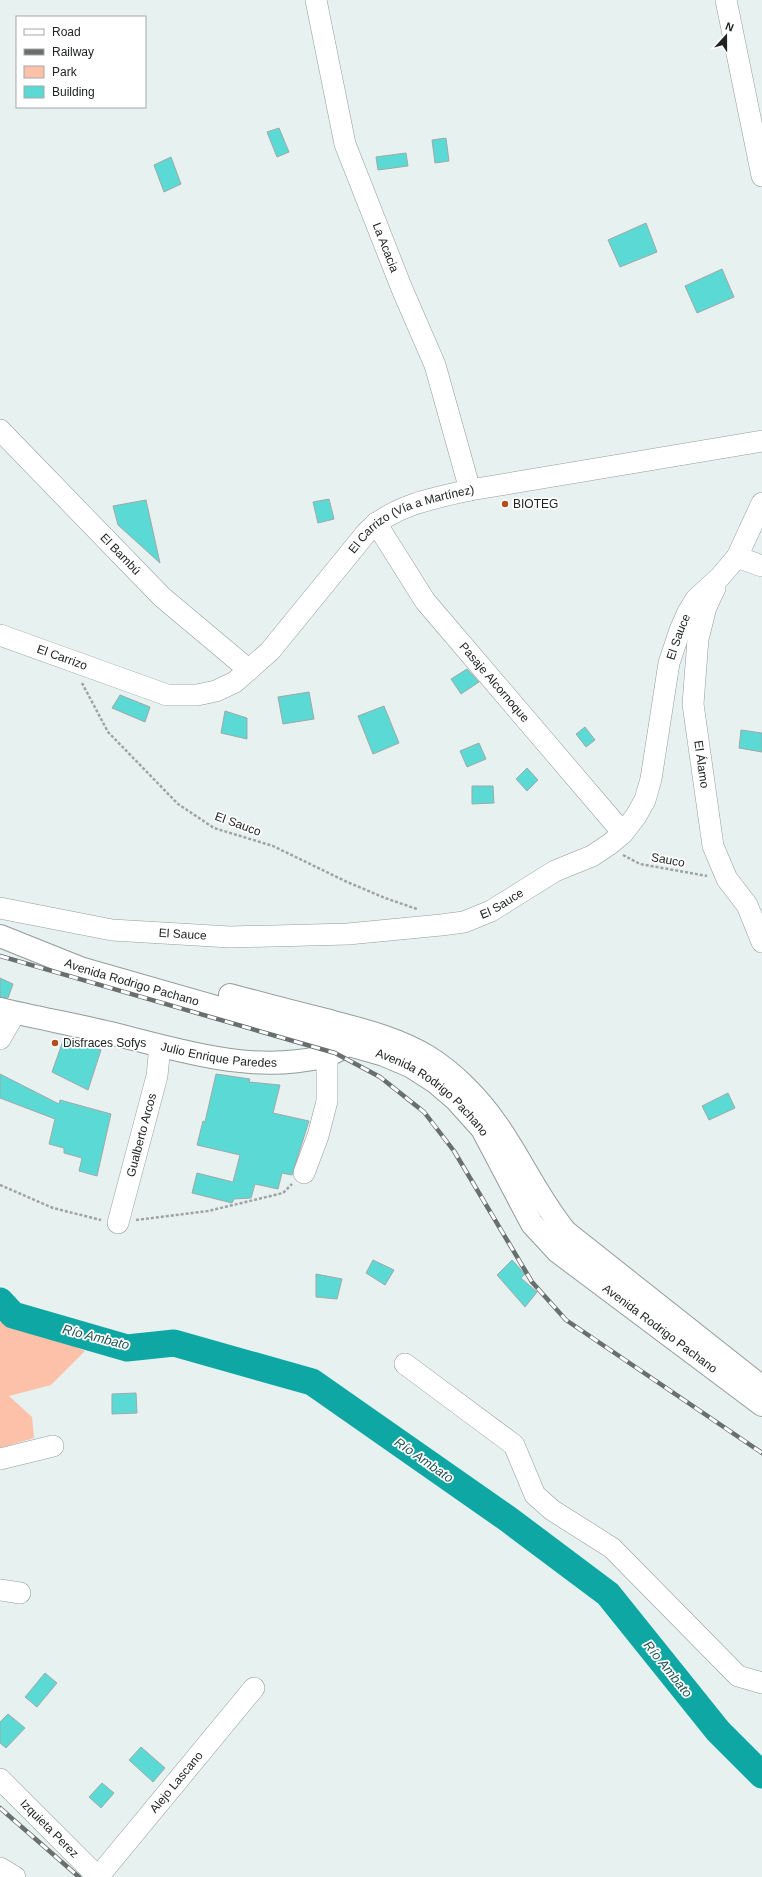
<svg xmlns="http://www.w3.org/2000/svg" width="762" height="1877" font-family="Helvetica,sans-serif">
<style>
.green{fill:#fdc1a9}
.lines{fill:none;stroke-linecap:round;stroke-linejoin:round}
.river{stroke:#0fa7a4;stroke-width:27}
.building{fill:#5bd9d5;stroke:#a0a9a8}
.minor-casing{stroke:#939d9c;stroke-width:22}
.major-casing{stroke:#939d9c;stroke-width:24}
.path{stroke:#9da4a3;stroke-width:2.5;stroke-dasharray:3 2;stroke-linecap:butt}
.minor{stroke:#fff;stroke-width:21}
.major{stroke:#fff;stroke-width:22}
.rail-casing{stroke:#686f6e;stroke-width:4.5}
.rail{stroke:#fff;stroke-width:3;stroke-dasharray:9;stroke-linecap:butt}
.poi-dot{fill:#b34e1f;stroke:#fff;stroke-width:1.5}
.labels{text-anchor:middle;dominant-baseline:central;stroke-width:3.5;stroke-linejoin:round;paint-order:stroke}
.street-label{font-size:12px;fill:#202423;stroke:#fff}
.poi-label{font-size:12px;fill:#202423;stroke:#fff;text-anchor:start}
.water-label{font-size:13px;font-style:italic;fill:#1d5452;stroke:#fff}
</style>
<rect width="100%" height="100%" fill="#e7f1f0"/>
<polygon class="green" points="0,1307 10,1319 85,1351 51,1385 9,1396 32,1417 34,1438 0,1448"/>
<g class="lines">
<polyline class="river" points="0,1301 13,1315 127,1348 174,1343 312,1382 508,1519 608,1594 718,1731 762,1775"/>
</g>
<g class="building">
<polygon points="279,128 289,152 277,157 267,132"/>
<polygon points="446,138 449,161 435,163 432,140"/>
<polygon points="406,153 408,166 378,170 376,157"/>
<polygon points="171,157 181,184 164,192 154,165"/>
<polygon points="646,223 657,252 620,267 608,240"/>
<polygon points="722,269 734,297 697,313 685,286"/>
<polygon points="329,499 334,519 318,523 313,502"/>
<polygon points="146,500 160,563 118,525 113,506"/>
<polygon points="467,669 479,682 461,694 451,679"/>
<polygon points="309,692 314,719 283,724 278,697"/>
<polygon points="120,695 150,707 145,722 112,708"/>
<polygon points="384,706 399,743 373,754 358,716"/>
<polygon points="225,711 247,718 247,739 221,733"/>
<polygon points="585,727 595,740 586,747 576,734"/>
<polygon points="741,730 762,733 762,752 739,748"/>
<polygon points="479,743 486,759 467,767 460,751"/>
<polygon points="527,768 538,780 527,791 516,779"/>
<polygon points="472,786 493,786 494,803 472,804"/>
<polygon points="0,978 13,984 8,998 0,997"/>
<polygon points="64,1038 101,1050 88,1090 52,1072"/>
<polygon points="0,1074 59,1104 60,1100 111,1114 97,1176 79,1171 82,1158 64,1153 64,1148 49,1144 55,1119 0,1098"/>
<polygon points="216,1074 250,1079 249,1082 280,1085 273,1113 309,1121 292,1175 282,1173 278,1189 255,1184 251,1198 234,1199 232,1203 192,1193 197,1173 233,1182 240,1155 197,1145 203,1121 205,1122"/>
<polygon points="728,1093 735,1108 709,1120 702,1106"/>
<polygon points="373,1260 394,1270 385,1285 366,1273"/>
<polygon points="512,1260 525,1274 521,1278 537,1292 525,1307 497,1275"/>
<polygon points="316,1274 342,1279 337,1299 316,1297"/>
<polygon points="136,1393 137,1413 112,1414 112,1394"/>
<polygon points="45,1673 57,1683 37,1707 25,1697"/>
<polygon points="8,1714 25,1728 6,1748 0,1743 0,1722"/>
<polygon points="141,1747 165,1768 153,1782 129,1760"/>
<polygon points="102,1783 114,1793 101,1808 89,1797"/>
</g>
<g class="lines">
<g class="minor-casing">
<g id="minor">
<path id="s1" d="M316,0L345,144L402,289L435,365L470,490"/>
<polyline points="726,0 762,176"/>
<path id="s2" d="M0,430L162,597L249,670"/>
<path id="s3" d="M376,523L425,601L623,833"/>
<polyline points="737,557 762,566"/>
<path id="s4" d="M715,588L706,607L698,639L693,704L713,846L727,879L747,905L762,942"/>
<path id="s5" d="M0,635L167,695H197L216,691L235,682L270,651L367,532C393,505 435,498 470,490L762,441"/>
<path id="s6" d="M0,908L112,930L230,937L348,934L441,925L464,922L491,911L555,871L592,856L610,844L623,833L636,816L645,800L651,779L669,663L680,630L688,612L696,599L720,577L737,557L762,503"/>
<polyline points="0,1039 15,1013"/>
<polyline points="304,1173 318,1136 327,1101 327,1055"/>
<path id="s7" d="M118,1223L157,1076L160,1046"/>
<polyline points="405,1364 514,1445 535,1495 552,1510 612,1548 738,1676 762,1683"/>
<polyline points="0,1459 53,1446"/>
<polyline points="0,1590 20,1593"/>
<path id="s8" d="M0,1779L98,1877"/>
<polyline points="0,1868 15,1877"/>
<path id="s9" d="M98,1877L254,1688"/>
</g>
</g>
<g class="major-casing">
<g id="major">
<path id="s10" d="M0,936L80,968L384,1055L410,1066L435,1082L456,1100L482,1129L532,1224L558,1252L762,1405"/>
<path d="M230,995C263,1004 297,1013 330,1021C363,1030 397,1038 427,1056C453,1072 478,1097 496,1123C521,1158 538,1198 566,1232L762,1387"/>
<path id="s11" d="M0,1009C36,1018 73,1024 110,1033C179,1050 250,1074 322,1057C332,1055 340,1049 349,1044"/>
</g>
</g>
<g class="path">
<polyline points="82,683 108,732 178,804 214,828 273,846 345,881 385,898 417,909"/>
<polyline points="623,855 640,864 707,876"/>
<polyline points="0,1185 53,1208 101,1220"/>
<polyline points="136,1220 208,1211 283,1193 292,1184"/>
</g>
<use href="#minor" class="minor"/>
<use href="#major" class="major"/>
<g class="rail-casing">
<g id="rail">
<polyline points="0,956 335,1053 380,1077 424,1112 454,1151 532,1282 566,1320 762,1453"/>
<polyline points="0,1808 79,1877"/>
</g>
</g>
<use href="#rail" class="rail"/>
</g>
<g class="poi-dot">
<circle cx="505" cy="504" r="4"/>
<circle cx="55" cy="1043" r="4"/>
</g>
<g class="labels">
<g class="street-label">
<text stroke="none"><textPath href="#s1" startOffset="258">La Acacia</textPath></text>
<text stroke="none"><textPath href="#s5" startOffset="494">El Carrizo (Vía a Martínez)</textPath></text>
<text stroke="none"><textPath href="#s2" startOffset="173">El Bambú</textPath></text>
<text stroke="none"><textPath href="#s6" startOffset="857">El Sauce</textPath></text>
<text stroke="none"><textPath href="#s5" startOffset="66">El Carrizo</textPath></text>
<text stroke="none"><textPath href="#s3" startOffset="199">Pasaje Alcornoque</textPath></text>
<text stroke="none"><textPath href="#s4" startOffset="180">El Álamo</textPath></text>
<text transform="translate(238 824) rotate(20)">El Sauco</text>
<text transform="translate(668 860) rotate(10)">Sauco</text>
<text stroke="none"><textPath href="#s6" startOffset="509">El Sauce</textPath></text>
<text stroke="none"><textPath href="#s6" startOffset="185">El Sauce</textPath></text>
<text stroke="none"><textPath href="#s10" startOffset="140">Avenida Rodrigo Pachano</textPath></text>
<text stroke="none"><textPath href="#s11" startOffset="224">Julio Enrique Paredes</textPath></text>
<text stroke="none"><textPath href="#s10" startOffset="464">Avenida Rodrigo Pachano</textPath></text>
<text stroke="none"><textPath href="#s7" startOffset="91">Gualberto Arcos</textPath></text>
<text stroke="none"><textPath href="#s10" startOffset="800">Avenida Rodrigo Pachano</textPath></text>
<text stroke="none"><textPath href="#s9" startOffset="123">Alejo Lascano</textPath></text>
<text stroke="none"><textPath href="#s8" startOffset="70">Izquieta Perez</textPath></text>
</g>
<g class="poi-label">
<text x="513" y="504">BIOTEG</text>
<text x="63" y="1043">Disfraces Sofys</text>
</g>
<g class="water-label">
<text transform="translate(96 1337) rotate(14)">Río Ambato</text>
<text transform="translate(424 1460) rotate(35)">Río Ambato</text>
<text transform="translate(668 1669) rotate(51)">Río Ambato</text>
</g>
</g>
<rect x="16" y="16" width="130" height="92" fill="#ffffff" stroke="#a6a7a7"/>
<rect x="24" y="29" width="20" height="6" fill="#ffffff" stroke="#a6a7a7"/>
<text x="52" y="36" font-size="12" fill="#202423">Road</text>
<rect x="24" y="49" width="20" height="6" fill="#686f6e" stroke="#a6a7a7"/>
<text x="52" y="56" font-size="12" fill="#202423">Railway</text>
<rect x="24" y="66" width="20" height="12" fill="#fdc1a9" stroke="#a6a7a7"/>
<text x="52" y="76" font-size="12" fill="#202423">Park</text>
<rect x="24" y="86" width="20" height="12" fill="#5bd9d5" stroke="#a6a7a7"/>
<text x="52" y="96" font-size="12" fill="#202423">Building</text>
<g transform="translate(726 36) rotate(21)" stroke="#ffffff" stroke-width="3" paint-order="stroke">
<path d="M0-3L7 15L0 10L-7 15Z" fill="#202423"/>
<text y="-6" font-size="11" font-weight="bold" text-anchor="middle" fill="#202423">N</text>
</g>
</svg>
